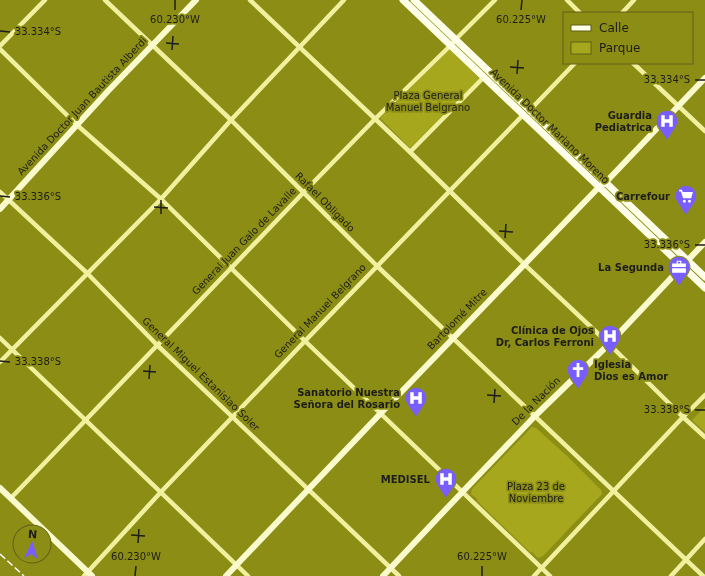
<svg xmlns="http://www.w3.org/2000/svg" width="705" height="576" font-family="'DejaVu Sans',sans-serif">
<style>
.green{fill:#a7a71d}
.lines{fill:none;stroke-linecap:round;stroke-linejoin:round}
.street{stroke:#f0f09f;stroke-width:4.5}
.secondary{stroke:#fafbcd;stroke-width:6}
.primary{stroke:#feffe8;stroke-width:7}
.rail{stroke:#fff;stroke-width:1.5;stroke-dasharray:7 3;stroke-linecap:butt}
.ticks{fill:none;stroke:#1d1d1d;stroke-width:1.5}
.labels{text-anchor:middle;dominant-baseline:central;stroke-width:3.5;stroke-linejoin:round;paint-order:stroke}
.park-label{font-size:10px;fill:#1d1d1a;stroke:#8c8d15}
.street-label{font-size:10px;fill:#1d1d1d;stroke:#8c8d15}
.poi-label{font-size:10px;font-weight:bold;fill:#1d1d1d;stroke:#8c8d15;text-anchor:end}
.ticks-label{font-size:10px;text-anchor:middle;fill:#1d1d1d;stroke:#8c8d15;stroke-width:3.5;stroke-linejoin:round;paint-order:stroke}
</style>
<rect width="100%" height="100%" fill="#8c8d15"/>
<g class="green">
<polygon points="450,49 480,79 410,148 380,118"/>
<polygon points="705,407 705,432 692,420"/>
<polygon points="532,427 536,428 567,456 601,490 602,494 543,556 538,558 532,552 531,553 477,501 477,499 471,494 472,489"/>
</g>
<g class="lines">
<g class="street">
<polyline points="105,0 231,120 377,266 703,576"/>
<polyline points="250,0 410,152 524,264 609,344 683,417 705,437"/>
<polyline points="567,0 580,13"/>
<polyline points="622,13 634,0"/>
<polyline points="0,46 45,0"/>
<polyline points="0,49 77,125 161,199 305,341 550,576"/>
<polyline points="633,63 705,131"/>
<polyline points="530,110 575,63"/>
<polyline points="410,152 484,77"/>
<polyline points="0,192 87,273 157,345 399,576"/>
<polyline points="0,338 248,576"/>
<polyline points="0,362 161,199 231,120 344,0"/>
<polyline points="11,498 303,193 375,119 451,45 456,39 495,0"/>
<polyline points="84,576 160,493 305,341 523,115"/>
<polyline points="534,576 683,417 705,395"/>
<polyline points="671,576 705,539"/>
</g>
<g class="secondary">
<polyline points="0,209 108,91 196,0"/>
<polyline points="0,488 92,576"/>
<polyline points="226,576 380,414 599,187 606,182 705,78"/>
<polyline points="383,576 449,506 535,416 609,344 705,242"/>
</g>
<g class="primary">
<polyline points="403,0 705,288"/>
<polyline points="414,0 705,277"/>
</g>
<polyline class="rail" points="0,554 24,576"/>
</g>
<path class="ticks" d="M175,10V0M521,10L522,0M0,31L10,32M166,43L179,44M172,50L173,36M510,67L524,68M517,74L518,60M695,80H705M0,196L10,197M154,207L168,208M161,214V200M499,231L513,232M505,238L506,224M695,245H705M0,361L10,362M143,371L156,372M149,379L150,365M487,395L501,396M494,403L495,389M695,410H705M131,535L145,536M138,543L139,529M135,576L136,566M482,576V566"/>
<defs>
<g id="hospital-pin" transform="scale(1.15)"><path d="M0 17L-7.5 6A9.5 9.5 0 1 1 7.5 6Z" fill="#785eff" stroke="#8c8d15"/><path d="M-5-5h3v3.5h4V-5h3V5h-3V1.5h-4V5h-3Z" fill="#fff"/></g>
<g id="supermarket-pin" transform="scale(1.15)"><path d="M0 17L-7.5 6A9.5 9.5 0 1 1 7.5 6Z" fill="#785eff" stroke="#8c8d15"/><path d="M-6-5.5h2.5l.6 2H6L4.5 2H-2.5L-4.4-4H-6ZM-1.5 3.2a1.3 1.3 0 1 0 .1 0ZM3 3.2a1.3 1.3 0 1 0 .1 0Z" fill="#fff"/></g>
<g id="office-pin" transform="scale(1.15)"><path d="M0 17L-7.5 6A9.5 9.5 0 1 1 7.5 6Z" fill="#785eff" stroke="#8c8d15"/><path d="M-6-3h4V-5.5h4V-3h4V5H-6ZM-1-4.5V-3h2v-1.5ZM-6 0V1H6V0Z" fill="#fff"/></g>
<g id="church-pin" transform="scale(1.15)"><path d="M0 17L-7.5 6A9.5 9.5 0 1 1 7.5 6Z" fill="#785eff" stroke="#8c8d15"/><path d="M-1.2-6h2.4v3.5h3.3v2.4h-3.3V6h-2.4V-.1h-3.3v-2.4h3.3Z" fill="#fff"/></g>
</defs>
<g fill-rule="evenodd">
<use href="#hospital-pin" x="667" y="121"/>
<use href="#supermarket-pin" x="686" y="196"/>
<use href="#office-pin" x="679" y="267"/>
<use href="#hospital-pin" x="610" y="336"/>
<use href="#church-pin" x="578" y="370"/>
<use href="#hospital-pin" x="416" y="398"/>
<use href="#hospital-pin" x="446" y="479"/>
</g>
<g class="labels">
<g class="park-label">
<text x="428" y="95">Plaza General<tspan x="428" dy="12">Manuel Belgrano</tspan></text>
<text x="536" y="486">Plaza 23 de<tspan x="536" dy="12">Noviembre</tspan></text>
</g>
<g class="street-label">
<text transform="translate(82 106) rotate(-47)">Avenida Doctor Juan Bautista Alberdi</text>
<text transform="translate(550 126) rotate(44)">Avenida Doctor Mariano Moreno</text>
<text transform="translate(325 202) rotate(45)">Rafael Obligado</text>
<text transform="translate(244 241) rotate(-46)">General Juan Galo de Lavalle</text>
<text transform="translate(320 311) rotate(-46)">General Manuel Belgrano</text>
<text transform="translate(457 319) rotate(-46)">Bartolomé Mitre</text>
<text transform="translate(201 374) rotate(44)">General Miguel Estanislao Soler</text>
<text transform="translate(536 401) rotate(-45)">De la Nación</text>
</g>
<g class="poi-label">
<text x="652" y="115">Guardia<tspan x="652" dy="12">Pediatrica</tspan></text>
<text x="670" y="196">Carrefour</text>
<text x="664" y="267">La Segunda</text>
<text x="594" y="330">Clínica de Ojos<tspan x="594" dy="12">Dr, Carlos Ferroni</tspan></text>
<text x="594" y="364" text-anchor="start">Iglesia<tspan x="594" dy="12">Dios es Amor</tspan></text>
<text x="400" y="392">Sanatorio Nuestra<tspan x="400" dy="12">Señora del Rosario</tspan></text>
<text x="430" y="479">MEDISEL</text>
</g>
</g>
<g class="ticks-label">
<text x="175" y="23">60.230°W</text>
<text x="521" y="23">60.225°W</text>
<text x="38" y="35">33.334°S</text>
<text x="667" y="83">33.334°S</text>
<text x="38" y="200">33.336°S</text>
<text x="667" y="248">33.336°S</text>
<text x="38" y="365">33.338°S</text>
<text x="667" y="413">33.338°S</text>
<text x="136" y="560">60.230°W</text>
<text x="482" y="560">60.225°W</text>
</g>
<rect x="563" y="12" width="130" height="52" fill="#8c8d15" stroke="#606018"/>
<rect x="571" y="25" width="20" height="6" fill="#feffe8" stroke="#606018"/>
<text x="599" y="32" font-size="12" fill="#1d1d1d">Calle</text>
<rect x="571" y="42" width="20" height="12" fill="#a7a71d" stroke="#606018"/>
<text x="599" y="52" font-size="12" fill="#1d1d1d">Parque</text>
<g transform="translate(32 544) rotate(4)"><circle r="19" fill="#8c8d15" stroke="#606018"/>
<path d="M0-3L7 15L0 10L-7 15Z" fill="#785eff"/>
<text y="-6" font-size="11" font-weight="bold" text-anchor="middle" fill="#1d1d1d">N</text>
</g>
</svg>
